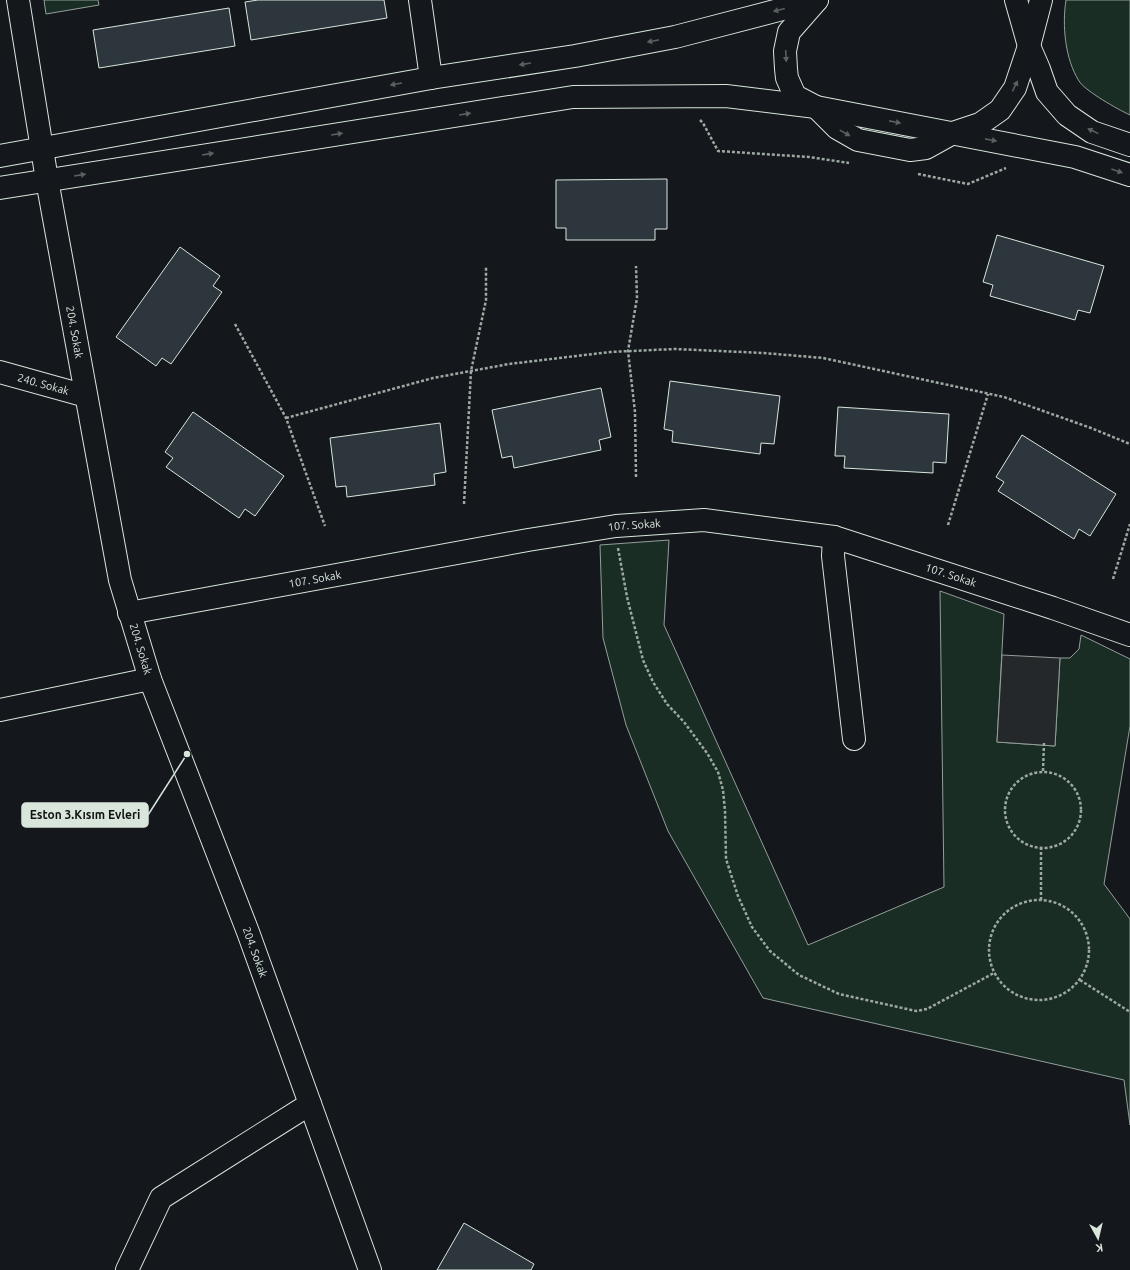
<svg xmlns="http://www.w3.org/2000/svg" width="1130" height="1270" font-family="Ubuntu,sans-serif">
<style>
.green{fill:#1a2d24;stroke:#939e99}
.parking{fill:#24282b;stroke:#939e99}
.building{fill:#2c363c;stroke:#d8e6dc}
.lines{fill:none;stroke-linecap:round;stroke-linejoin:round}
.minor-casing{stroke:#d8e6dc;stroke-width:24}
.path{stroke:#9da8a2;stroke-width:2.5;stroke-dasharray:3 2;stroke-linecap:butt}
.minor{stroke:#14181c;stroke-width:22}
.oneway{fill:#59605f}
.labels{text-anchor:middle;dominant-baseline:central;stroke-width:3;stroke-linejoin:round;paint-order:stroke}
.street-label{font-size:11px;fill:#d8e6dc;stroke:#14181c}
.leader{fill:none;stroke:#d8e6dc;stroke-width:1.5}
.callout-dot{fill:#d8e6dc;stroke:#14181c;stroke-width:1.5}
.callout{fill:#d8e6dc;stroke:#d8e6dc;stroke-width:1.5}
.callout-label{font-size:12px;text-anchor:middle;font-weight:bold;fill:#111}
</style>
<rect width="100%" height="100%" fill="#14181c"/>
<g class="green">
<polygon points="44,0 98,0 99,5 46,14"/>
<path d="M1066,0H1130V115C1119,110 1085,91 1079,81C1065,59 1062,25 1066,0Z"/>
<polygon points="669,540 664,625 808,945 944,887 940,591 1004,614 997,742 1055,746 1060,658 1070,658 1079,649 1081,635 1130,659 1130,726 1104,884 1130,919 1130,1125 1124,1080 763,998 668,831 626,725 603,638 600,545"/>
</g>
<polygon class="parking" points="1002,655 1060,658 1055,746 997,742"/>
<g class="building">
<polygon points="258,0 384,0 387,18 251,40 245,2"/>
<polygon points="229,8 235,46 99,68 93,30"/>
<polygon points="667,179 667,229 655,229 655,240 566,240 566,228 556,228 556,180"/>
<polygon points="997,235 1104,266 1090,313 1078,310 1075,320 990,296 993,285 983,282"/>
<polygon points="180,247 220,276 213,286 222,292 171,364 162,358 156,366 116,337"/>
<polygon points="670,381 780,396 774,444 761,443 760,454 672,442 673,431 664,429"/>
<polygon points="601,388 611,437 599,440 601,450 514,468 512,456 502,458 492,410"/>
<polygon points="838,407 949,414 946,463 933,462 933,473 844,468 845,456 835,456"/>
<polygon points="193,412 284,476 255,516 245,509 239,518 166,467 173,458 165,452"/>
<polygon points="440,423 446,472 434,474 435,485 347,497 346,486 336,487 330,438"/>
<polygon points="1022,435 1116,494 1090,536 1079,529 1074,539 998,491 1004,482 996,477"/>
<polygon points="464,1223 534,1264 531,1270 437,1270"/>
</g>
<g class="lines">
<g class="minor-casing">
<g id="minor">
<path id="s1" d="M18,0L47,180L120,580L150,679L248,932L370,1270"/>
<polyline points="420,0 431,78"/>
<polyline points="817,0 789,32 785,51 786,69 787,78 795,96 816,107 837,128 858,140 910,150 926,148 953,133 980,124 1000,110 1015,88 1029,46 1041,0"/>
<polyline points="1016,0 1029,46 1039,69 1047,92 1067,115 1092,132 1130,145"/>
<polyline points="0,156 431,78 575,56 675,37 817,0"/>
<polyline points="0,188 573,97 726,96 816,107 1075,157 1130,175"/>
<path id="s2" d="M0,372L86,396"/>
<polyline points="834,537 833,556 854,739"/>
<path id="s3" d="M129,613L528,540L616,526L704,520L834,537L1053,608L1130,635"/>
<polyline points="0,710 150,679"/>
<polyline points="127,1270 161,1198 310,1104"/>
</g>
</g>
<g class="path">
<polyline points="700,120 703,123 718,151 809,157 849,163"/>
<polyline points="918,174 968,184 1006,168"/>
<polyline points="235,324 286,418 325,526"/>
<polyline points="286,418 433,378 509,364 610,352 675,349 764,353 823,358 1004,397 1091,428 1130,444"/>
<polyline points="636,477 635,412 628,351 637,298 636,266"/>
<polyline points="464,504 471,371 486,300 486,267"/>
<polyline points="948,525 988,394"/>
<polyline points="618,548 627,597 643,660 653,682 667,704 684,722 707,753 718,772 723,790 725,811 726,859 738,896 752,927 770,951 799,975 839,994 916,1011 927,1009 994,973"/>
<polyline points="1113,579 1130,524"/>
<polyline points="1043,771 1044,742"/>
<circle cx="1043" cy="810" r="38"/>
<circle cx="1039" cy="950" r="50"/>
<polyline points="1041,900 1041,848"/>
<polyline points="1080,980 1130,1012"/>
</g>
<use href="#minor" class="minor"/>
</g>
<defs><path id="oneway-solid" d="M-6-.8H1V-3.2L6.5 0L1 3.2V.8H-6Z"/></defs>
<g class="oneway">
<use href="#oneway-solid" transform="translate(779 10) rotate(166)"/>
<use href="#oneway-solid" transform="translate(653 41) rotate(169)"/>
<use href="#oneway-solid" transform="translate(786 56) rotate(87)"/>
<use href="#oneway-solid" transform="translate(525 64) rotate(171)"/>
<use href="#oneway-solid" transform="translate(396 84) rotate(170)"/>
<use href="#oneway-solid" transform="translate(1015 86) rotate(-64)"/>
<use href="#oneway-solid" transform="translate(465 114) rotate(-9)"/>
<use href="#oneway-solid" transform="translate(895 122) rotate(11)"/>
<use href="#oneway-solid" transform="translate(1093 131) rotate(-154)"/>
<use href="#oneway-solid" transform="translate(845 133) rotate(29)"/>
<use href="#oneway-solid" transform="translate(337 134) rotate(-9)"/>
<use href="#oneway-solid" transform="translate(991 140) rotate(11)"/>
<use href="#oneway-solid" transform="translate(208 154) rotate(-9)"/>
<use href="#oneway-solid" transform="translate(1117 171) rotate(19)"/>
<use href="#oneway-solid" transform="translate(80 175) rotate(-9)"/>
</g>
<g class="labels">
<g class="street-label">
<text stroke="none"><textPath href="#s1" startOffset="337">204. Sokak</textPath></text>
<text stroke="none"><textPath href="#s2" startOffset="45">240. Sokak</textPath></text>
<text stroke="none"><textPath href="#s3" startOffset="513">107. Sokak</textPath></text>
<text stroke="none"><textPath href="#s3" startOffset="837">107. Sokak</textPath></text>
<text stroke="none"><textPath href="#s3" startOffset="189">107. Sokak</textPath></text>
<text stroke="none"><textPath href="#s1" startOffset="661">204. Sokak</textPath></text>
<text stroke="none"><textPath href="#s1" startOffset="985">204. Sokak</textPath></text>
</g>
</g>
<path class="leader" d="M187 754L148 815"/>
<circle class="callout-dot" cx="187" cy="754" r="4"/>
<rect class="callout" x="22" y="803" width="126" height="24" rx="4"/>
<g class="callout-label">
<text x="85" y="819">Eston 3.Kısım Evleri</text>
</g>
<g transform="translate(1098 1238) rotate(172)" stroke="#14181c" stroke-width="3" paint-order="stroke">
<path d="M0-3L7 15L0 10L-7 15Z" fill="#d8e6dc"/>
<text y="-6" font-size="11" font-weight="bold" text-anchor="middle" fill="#d8e6dc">K</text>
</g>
</svg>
